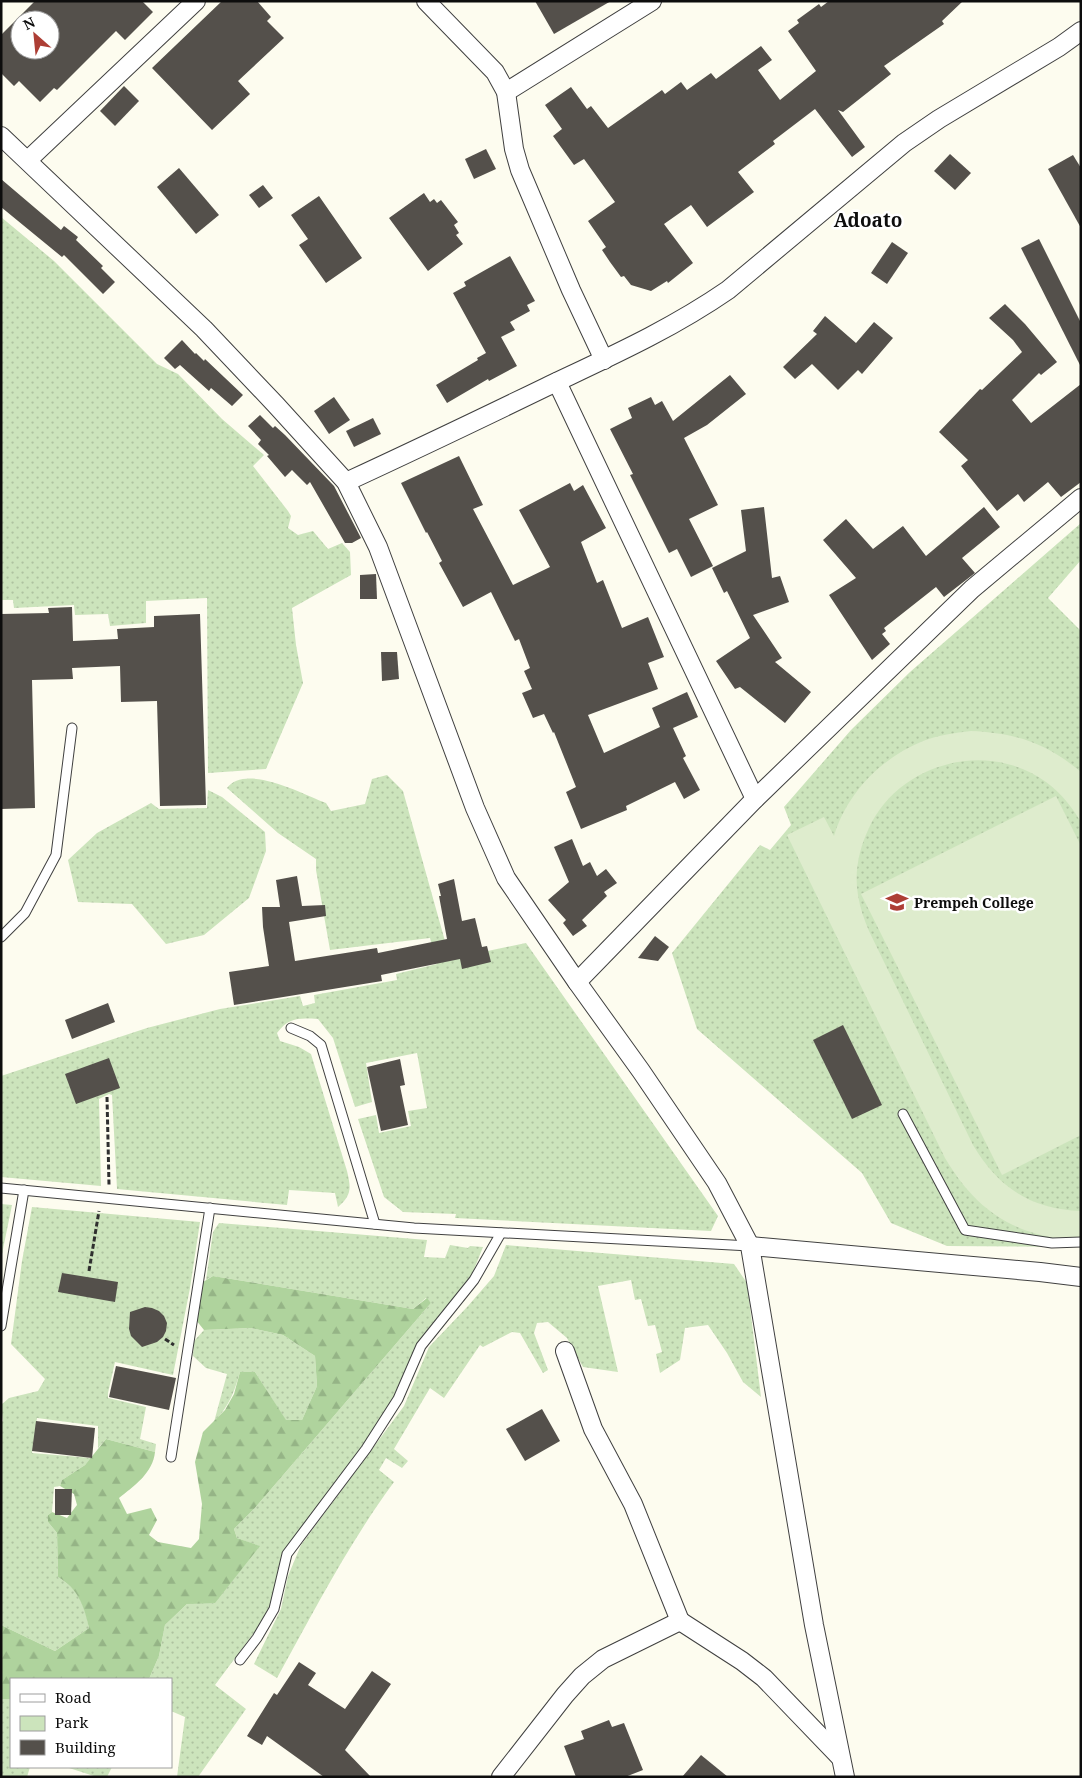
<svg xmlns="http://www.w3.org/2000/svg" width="1082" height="1778" font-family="'Noto Serif',serif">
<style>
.green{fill:url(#green-dots)}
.forest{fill:url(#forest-firs)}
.pitch{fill:#deeccd}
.building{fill:#54504b;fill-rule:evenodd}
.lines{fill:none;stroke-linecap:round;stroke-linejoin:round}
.lane-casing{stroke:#404040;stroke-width:11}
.street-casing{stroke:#404040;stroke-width:20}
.path{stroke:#2f2f2f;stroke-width:3;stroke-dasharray:5 2.5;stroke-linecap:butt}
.lane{stroke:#fff;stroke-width:9}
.street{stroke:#fff;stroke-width:18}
.labels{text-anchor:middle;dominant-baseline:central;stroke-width:5;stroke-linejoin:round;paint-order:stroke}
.poi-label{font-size:14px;font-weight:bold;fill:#0d0d0d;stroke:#fff;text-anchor:start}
.district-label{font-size:19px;font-weight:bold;fill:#0d0d0d;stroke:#fff}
</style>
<defs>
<pattern id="green-dots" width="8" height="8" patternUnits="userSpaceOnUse" patternTransform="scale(1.25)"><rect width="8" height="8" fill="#cce4bc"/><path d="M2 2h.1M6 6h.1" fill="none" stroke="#aec2a0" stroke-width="1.8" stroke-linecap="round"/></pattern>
<pattern id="forest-firs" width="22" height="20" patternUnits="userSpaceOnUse" patternTransform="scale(1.25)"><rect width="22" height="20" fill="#afd39d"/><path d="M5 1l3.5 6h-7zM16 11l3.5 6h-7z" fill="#95b486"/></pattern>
</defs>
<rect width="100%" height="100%" fill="#fdfcef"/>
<g class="green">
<polygon points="1,217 54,261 157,364 178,374 222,419 264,455 253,466 288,511 291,516 288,528 298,535 313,531 328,549 342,543 350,552 351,575 292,608 296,645 303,683 266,769 208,773 207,598 146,601 146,623 110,626 108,614 75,615 74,605 14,608 13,600 1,600"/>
<polygon points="1081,523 1081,560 1048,598 1081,631 1081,1247 947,1246 891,1223 862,1173 697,1029 672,953 760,845 770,850 791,825 784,807 851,730 910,672"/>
<path d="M387,775L403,791L450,959L526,943L718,1216L711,1231L455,1218L456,1214L403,1212L384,1197L358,1119L376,1115L379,1133L411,1126L408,1111L427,1108L417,1053L366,1063L372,1102L355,1107L333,1038L318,1019C299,1018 289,1017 277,1033L280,1041L299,1047L311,1054L347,1171C351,1188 352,1195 338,1207L335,1193L289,1190L287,1205L117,1189L112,1095L109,1094L99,1099L101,1186L1,1177V1076L147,1028L220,1009L300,996L303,1006L315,1003L314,995L397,980L396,974L437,964L430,938L330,950L316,870V859L278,833L227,788C245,763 303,794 326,803L331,811L365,804L372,779Z"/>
<polygon points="208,790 222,797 265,832 266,851 249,898 204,935 166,944 132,904 78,902 68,860 97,833 151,803 159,809 207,808"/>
<polygon points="1,1204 12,1205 1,1259"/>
<path d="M32,1207L200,1222L190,1288L173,1375L115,1362L108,1393V1398L146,1407L140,1439L156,1444L155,1452L106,1439L98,1448V1426L37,1418L32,1453L91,1458L85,1465L62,1480L60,1486L54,1487L52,1512L48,1515V1522L57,1533L58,1577C78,1589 85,1605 89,1628L55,1651L1,1625V1422L3,1421L1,1405L9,1398L38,1391L45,1379L11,1344L22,1261Z"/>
<polygon points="219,1223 427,1240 424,1257 445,1258 450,1245 468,1248 470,1246 483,1247 469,1282 422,1342 397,1397 336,1487 282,1559 271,1610 215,1685 246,1709 198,1777 177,1777 185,1717 171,1711 171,1679 149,1679 159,1656 165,1625 187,1604 259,1546 237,1538 234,1529 254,1509 431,1303 426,1298 413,1309 213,1276 206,1280 213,1232"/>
<path d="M506,1245L734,1264L747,1283L761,1397L743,1382L727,1353L708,1325L685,1328L680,1360L660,1373L656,1354L662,1352L655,1325L648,1326L641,1299L635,1300L631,1280L598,1286L618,1372L583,1367L567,1338L548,1322L537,1323L534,1333L548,1370L543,1373L520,1333L512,1332L483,1347L480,1345L444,1398L430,1388L394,1449L408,1461L402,1468L386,1458L379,1470L394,1482C349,1543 314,1611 277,1678L254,1664L281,1609L288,1576L301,1545L404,1406L429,1347L468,1306L494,1276Z"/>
<path d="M251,1328L283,1335L315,1356L317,1386L302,1420L286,1421L255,1372H240C234,1393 229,1406 214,1422L227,1374L206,1368L193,1356L194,1341L204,1330Z"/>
<polygon points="1,1699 11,1699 11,1767 30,1767 27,1777 1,1777"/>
<polygon points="66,1767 112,1767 107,1777 97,1777"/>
</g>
<path class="forest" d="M213,1276L413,1309L427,1298L431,1303L254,1509L234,1529L237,1538L260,1546L215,1603L187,1604L165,1625L159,1656L149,1679H11V1699H1V1625L55,1651L89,1628C84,1605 78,1589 58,1577L57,1533L48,1522V1515L52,1512L67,1518L77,1505L74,1494L60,1486L62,1480L85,1465L106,1439L155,1452C153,1473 134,1486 119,1498L127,1514L151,1508L157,1520L149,1535L158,1542L191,1548L199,1539L202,1504L195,1462L203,1432L225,1410L234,1394L240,1372H255L286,1420H302L317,1386L315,1356L283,1335L251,1328L204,1330L192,1315L191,1299L203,1282Z"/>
<g class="pitch">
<path d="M971,731C1016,733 1046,743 1081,772V822C1072,807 1061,793 1046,782C987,739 899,763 869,828C859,849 854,872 858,895C860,908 864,919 869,931L973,1145C998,1187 1030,1209 1081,1211V1240C1017,1238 977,1212 945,1158L787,835L824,817L834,836C847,793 881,758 923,741C938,735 955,733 971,731Z"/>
<polygon points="1056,796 1081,846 1081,1135 1002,1175 861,894"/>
</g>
<g class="building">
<path d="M35,1H142L153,12L125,40L116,31L57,90L54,88L40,102L19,81L14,86L1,73V35ZM20,20H50V50H20Z"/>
<polygon points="222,1 257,1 271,17 267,21 284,38 238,81 250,94 212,130 152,68"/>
<polygon points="535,1 611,1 554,34"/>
<polygon points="829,1 963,1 942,21 944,24 884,66 891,74 843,112 838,110 865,147 852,157 815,109 773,141 775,144 738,172 754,192 707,227 691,205 664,224 693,263 668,283 667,281 651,291 631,285 624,276 621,277 610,262 602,250 606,247 588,221 615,202 584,159 574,165 553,136 562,129 545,105 571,87 587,109 591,106 608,128 662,90 665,94 681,82 687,90 711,73 716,79 761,46 772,60 758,70 780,100 816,71 788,31 799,23 797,20 819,4 821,7"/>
<polygon points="124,86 139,101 115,126 100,111"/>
<polygon points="486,149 496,169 474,179 465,159"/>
<polygon points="950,154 971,173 955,190 934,171"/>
<polygon points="1073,155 1081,168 1081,228 1048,169"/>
<polygon points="179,168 219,215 196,234 157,187"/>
<polygon points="1,179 61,230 64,226 78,237 76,240 103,266 101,268 115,282 103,294 64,255 62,257 1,207"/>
<polygon points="263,185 273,198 259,208 249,195"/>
<polygon points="424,193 430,202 434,199 437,203 441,200 458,222 454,225 459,233 456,235 463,244 428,271 389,218"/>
<polygon points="319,196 362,258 326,283 299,245 308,239 291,215"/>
<polygon points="1039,239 1081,323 1081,367 1021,248"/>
<polygon points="892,242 908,253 887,284 871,273"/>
<polygon points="510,256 535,301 527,305 530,311 510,322 515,330 501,337 517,366 489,381 488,379 447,403 436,385 478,360 477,358 486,353 453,293 466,286 464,282"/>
<polygon points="1005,304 1025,324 1057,362 1041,375 1039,373 1012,400 1031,423 1081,384 1081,482 1061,497 1048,482 1024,502 1018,494 997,511 961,466 968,460 939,432 980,389 982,390 1022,352 1013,340 989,318"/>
<polygon points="825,316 856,343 874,322 893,338 862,374 858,370 838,390 812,364 795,379 783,367 817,334 813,331"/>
<polygon points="182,340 195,354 196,353 204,361 205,359 243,395 232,406 211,388 209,391 180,365 175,369 164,358"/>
<polygon points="730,375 746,394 707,425 684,438 718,505 689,519 713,566 691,577 677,549 669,553 630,475 633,474 610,429 632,418 628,408 651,397 655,405 662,401 673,421"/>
<polygon points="334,397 350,420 329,434 314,411"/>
<polygon points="260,415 273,428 275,426 285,435 334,486 361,538 352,543 345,543 310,482 307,485 292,470 285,477 267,456 269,455 258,444 261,440 248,426"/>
<polygon points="373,418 381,434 354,447 346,431"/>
<polygon points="459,456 483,505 473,509 513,585 550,567 519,510 570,483 574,491 583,485 606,528 581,542 597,583 603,580 622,628 648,617 664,657 648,663 658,689 588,715 604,753 660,727 652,708 687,692 698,717 673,728 686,756 683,758 700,790 684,799 675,782 626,806 627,810 581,829 566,792 576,787 554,732 553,733 544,714 533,718 522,693 532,689 524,671 530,668 519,639 515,641 491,592 463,607 439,563 442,561 427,532 426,533 401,483"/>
<polygon points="764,507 772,578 780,576 789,602 753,615 782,658 775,662 811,692 785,723 740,687 735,689 716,661 750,638 727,591 724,593 712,568 746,551 741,510"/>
<polygon points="984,507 1000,527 962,558 975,573 944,597 936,587 884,628 886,631 882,634 890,644 872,660 829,595 856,578 823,540 846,519 873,549 903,526 926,556"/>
<polygon points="376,574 377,599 360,599 360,575"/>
<polygon points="72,607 73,641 118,639 117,629 154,627 154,616 200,614 206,805 160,806 157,701 121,702 120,666 72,668 73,679 32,680 35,808 1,809 1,614 49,613 48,608"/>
<polygon points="381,652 397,652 399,679 382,681"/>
<polygon points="572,839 583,866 590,862 597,876 606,869 617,883 604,892 607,896 582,920 587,926 573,936 563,923 566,920 548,900 569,882 554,847"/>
<polygon points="297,876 302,906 325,905 326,916 289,922 295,961 377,948 378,953 447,939 439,896 441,896 438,884 454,879 462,921 475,918 482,947 487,946 491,962 462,969 460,959 381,975 382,981 234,1005 229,972 269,966 263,927 262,907 280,907 276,880"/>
<polygon points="655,936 669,947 658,961 638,958"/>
<polygon points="108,1003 115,1022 72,1039 65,1020"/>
<polygon points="843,1025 882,1105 852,1119 813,1040"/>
<polygon points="109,1058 120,1088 76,1104 65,1074"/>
<polygon points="400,1059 405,1085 400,1086 408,1125 381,1131 367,1067"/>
<polygon points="62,1273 118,1282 115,1302 58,1292"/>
<polygon points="145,1307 152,1308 159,1311 164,1316 167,1323 166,1331 163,1337 157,1342 142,1347 131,1336 129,1329 130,1312"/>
<polygon points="116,1366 176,1378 169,1410 109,1397"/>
<polygon points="542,1409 560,1441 525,1461 506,1429"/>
<polygon points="36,1421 95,1428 92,1458 32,1451"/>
<polygon points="55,1489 72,1489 71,1515 55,1515"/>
<polygon points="299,1662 316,1673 308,1685 345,1709 372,1671 391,1684 345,1750 371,1777 324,1777 267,1736 262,1745 247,1736 274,1693 277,1695"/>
<polygon points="609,1720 612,1727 624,1723 643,1770 625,1777 576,1777 564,1746 584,1739 581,1731"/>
<polygon points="701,1755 728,1777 682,1777"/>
</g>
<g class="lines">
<g class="lane-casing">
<g id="lane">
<polyline points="1,937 25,913 56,855 72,728"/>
<polyline points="291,1028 310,1036 321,1045 375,1224"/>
<polyline points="903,1114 965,1230 1052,1243 1081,1242"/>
<polyline points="1,1188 414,1228 750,1246"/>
<polyline points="1,1326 24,1190"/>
<polyline points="171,1457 210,1208"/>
<polyline points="240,1660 257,1638 274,1609 287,1554 366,1449 398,1399 421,1346 474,1280 501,1233"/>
</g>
</g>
<g class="street-casing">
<g id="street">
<polyline points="426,1 495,72 506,92 514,149 520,170 571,290 604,360"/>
<polyline points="506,92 652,1"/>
<polyline points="1,136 204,329 276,405 346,482 378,547 475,808 506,878 577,982 641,1071 717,1183 750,1246 814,1625 845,1777"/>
<polyline points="28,160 196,1"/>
<polyline points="557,382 755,799"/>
<path d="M346,482C413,451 480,419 546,387C609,357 670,330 728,290L904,143L939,119L1059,47L1081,31"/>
<polyline points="577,982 755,799 972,589 1081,498"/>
<polyline points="750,1246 1040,1272 1081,1277"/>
<polyline points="565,1351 593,1429 633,1504 680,1621"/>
<polyline points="501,1777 565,1695 582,1676 603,1659 680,1621 742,1661 764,1678 840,1757"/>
</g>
</g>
<g class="path">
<polyline points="107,1097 109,1185"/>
<polyline points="89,1271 99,1211"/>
<polyline points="165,1339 174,1345"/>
</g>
<use href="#lane" class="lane"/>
<use href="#street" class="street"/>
</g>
<defs>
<g id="school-bare" transform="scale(1.725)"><path d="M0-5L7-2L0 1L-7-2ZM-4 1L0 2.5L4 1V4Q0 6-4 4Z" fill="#ad3e35" stroke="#fff" stroke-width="2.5" paint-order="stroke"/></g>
</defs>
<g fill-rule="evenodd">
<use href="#school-bare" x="897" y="902"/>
</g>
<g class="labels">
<g class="poi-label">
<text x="914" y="902">Prempeh College</text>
</g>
<g class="district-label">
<text x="868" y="220">Adoato</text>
</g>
</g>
<rect width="1082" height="1778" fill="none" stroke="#0d0d0d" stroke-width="5"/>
<rect x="10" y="1678" width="162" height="90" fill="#ffffff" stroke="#9e9e9e"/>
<rect x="20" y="1694" width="25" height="8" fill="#ffffff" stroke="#9e9e9e"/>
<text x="55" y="1703" font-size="15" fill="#0d0d0d">Road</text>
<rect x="20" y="1716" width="25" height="15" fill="#cce4bc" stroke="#9e9e9e"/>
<text x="55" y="1728" font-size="15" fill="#0d0d0d">Park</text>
<rect x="20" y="1740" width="25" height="15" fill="#54504b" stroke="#9e9e9e"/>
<text x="55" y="1753" font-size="15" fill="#0d0d0d">Building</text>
<g transform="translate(35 35) rotate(333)"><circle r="24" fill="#ffffff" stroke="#9e9e9e"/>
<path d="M0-4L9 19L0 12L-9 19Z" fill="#ad3e35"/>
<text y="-8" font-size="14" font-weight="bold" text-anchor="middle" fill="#0d0d0d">N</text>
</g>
</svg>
